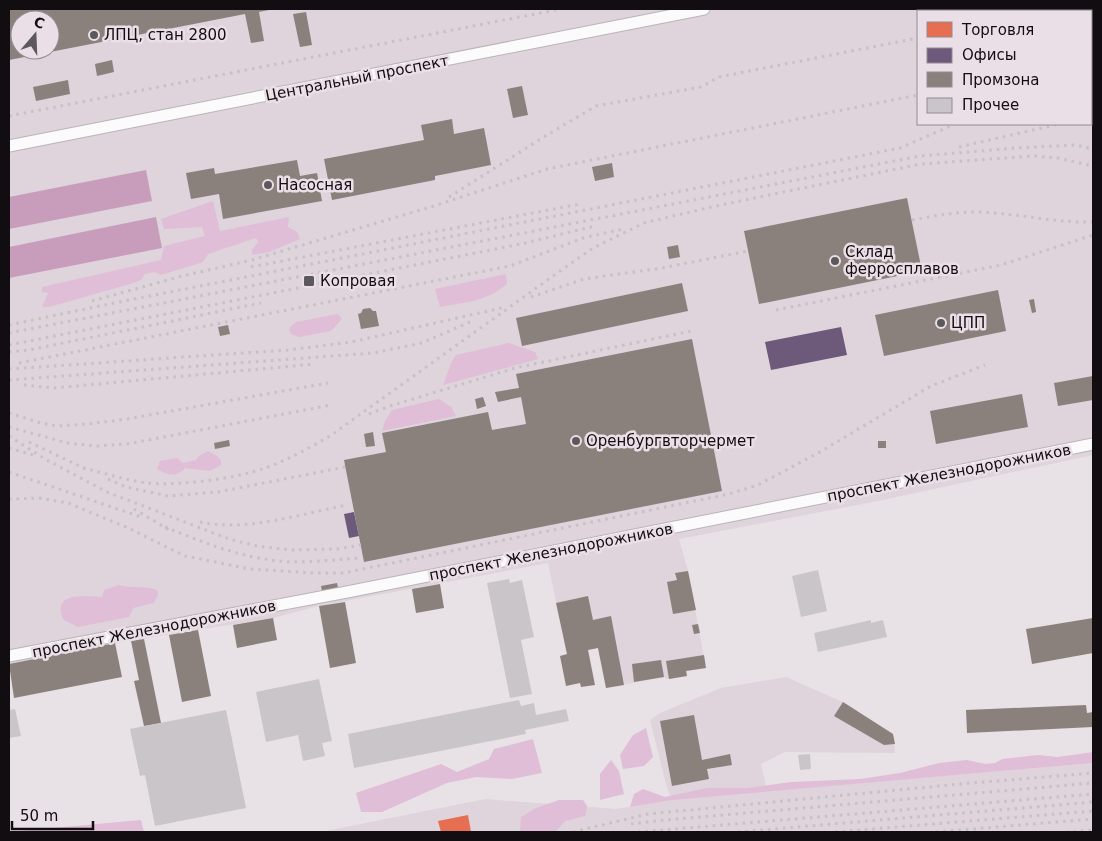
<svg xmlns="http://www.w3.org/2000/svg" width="1102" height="841" font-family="'DejaVu Sans',sans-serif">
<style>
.built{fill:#dfd3dc;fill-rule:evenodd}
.green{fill:#e0bed7}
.water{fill:#c89dbc}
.shops{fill:#e76f51}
.offices{fill:#6d597a}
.industry{fill:#8a817c;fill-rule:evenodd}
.building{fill:#c9c5c8}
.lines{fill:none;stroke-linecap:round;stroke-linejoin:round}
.street-casing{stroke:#b9b4b7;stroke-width:13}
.street{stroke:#fcfbfb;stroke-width:11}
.rail{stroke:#c3c3c3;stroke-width:3;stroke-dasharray:2.5 5;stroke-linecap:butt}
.poi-dot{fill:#5c585b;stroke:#ebdfe7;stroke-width:2}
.labels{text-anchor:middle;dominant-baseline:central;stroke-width:5;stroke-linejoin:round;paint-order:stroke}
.poi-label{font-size:15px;fill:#110d10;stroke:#ebdfe7;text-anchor:start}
.street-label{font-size:15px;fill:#110d10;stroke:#ebdfe7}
</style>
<rect width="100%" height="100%" fill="#e8e2e6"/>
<g class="built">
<path d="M9,9H1093V455L878,501L679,539L688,571L706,668L687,671V676L669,679L664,677L606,688L598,648L567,654L548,563L319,606L273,618L115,643L9,664ZM918,11H1091V124H918ZM20,20H50V50H20Z"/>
<polygon points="786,677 843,702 893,734 895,753 785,752 761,764 767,791 1093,763 1093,832 321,832 485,799 616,809 672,800 667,788 650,720 660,713 721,688"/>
</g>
<g class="green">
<polygon points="213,201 220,231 289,217 288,227 297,232 300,239 269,252 252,255 252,250 258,242 256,238 208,254 203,262 161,275 155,272 145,274 141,280 130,284 49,307 42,307 48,293 42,292 42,287 161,260 164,246 205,236 202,227 164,229 161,219"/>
<path d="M506,274L507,284C485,302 467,302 440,307L435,289Z"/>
<polygon points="338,314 342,319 331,331 299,337 291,334 289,328 296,322"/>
<polygon points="509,343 535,352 538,359 443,385 452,361 456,355"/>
<polygon points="439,399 451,407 456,416 382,431 385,421 392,410"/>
<path d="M208,451L217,456L221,460V465L210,471L185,468C176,478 168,475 157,469L160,461L177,458L183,463L196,460L199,456Z"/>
<path d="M119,585C131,589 146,585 157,590L158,595L154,603L133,608L129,617L78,627L64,620C50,592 84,596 102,597L104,590Z"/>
<polygon points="646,728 653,757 644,766 623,769 620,755 633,735"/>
<polygon points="533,739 542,773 512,779 476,777 447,783 382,812 361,812 356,793 441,764 457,772 489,759 494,749"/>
<polygon points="1093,752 1093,763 672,800 630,807 634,794 643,789 665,797 707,788 748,788 791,782 860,779 900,773 939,763 967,760 985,764 995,763 1002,759 1038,755 1058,757"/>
<polygon points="611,760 619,771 624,794 600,800 600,774"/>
<polygon points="559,800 583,800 587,806 585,816 565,821 555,832 520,832 521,817 536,808"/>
<polygon points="141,820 144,832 9,832"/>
</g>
<g class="water">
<polygon points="146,170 152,201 9,229 9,197"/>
<polygon points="156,217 162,248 9,278 9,247"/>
</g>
<polygon class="shops" points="468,815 471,832 441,832 438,821"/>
<g class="offices">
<polygon points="841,327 847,355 771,370 765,342"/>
<polygon points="354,512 359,536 349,538 344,514"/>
</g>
<g class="industry">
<path d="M9,9H269V10L259,12L264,41L251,43L245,14L9,60ZM20,20H50V50H20Z"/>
<polygon points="306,12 312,45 300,47 293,14"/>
<polygon points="112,60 114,72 97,76 95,64"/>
<polygon points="68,80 70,94 36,101 33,87"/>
<polygon points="522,86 528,115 513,118 507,89"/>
<polygon points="452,119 454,134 484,128 491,165 435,176 435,180 332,200 324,159 424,140 421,125"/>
<polygon points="297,160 300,176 317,173 322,201 223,219 219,194 191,199 186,173 214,168 215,174"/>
<polygon points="612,163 614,177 595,181 592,167"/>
<polygon points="907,198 922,271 759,304 744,231"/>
<polygon points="678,245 680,257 669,259 667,247"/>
<polygon points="682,283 688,311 522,346 516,318"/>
<polygon points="998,290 1006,331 884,356 875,315"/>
<polygon points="1034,299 1036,312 1032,313 1029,300"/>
<polygon points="370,308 373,311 376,311 379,326 361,329 358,314 361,313 363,309"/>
<polygon points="228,325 230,334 220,336 218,327"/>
<polygon points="692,339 722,491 364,562 344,460 386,452 382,433 488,412 492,430 526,424 521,397 498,402 495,392 519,388 516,374"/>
<polygon points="1093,376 1093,400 1058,406 1054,383"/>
<polygon points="1022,394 1028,427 936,444 930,411"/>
<polygon points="483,397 486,406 477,409 475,399"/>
<polygon points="373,432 375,446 366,447 364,434"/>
<polygon points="229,440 230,446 215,449 214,443"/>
<rect x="878" y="441" width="8" height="7"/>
<polygon points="688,571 696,610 673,614 667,582 677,580 675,573"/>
<polygon points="337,583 338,588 322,591 321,586"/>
<polygon points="440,584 444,608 416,613 412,589"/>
<polygon points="588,596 593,620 611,616 624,685 606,688 598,648 588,650 595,685 581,687 580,683 566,686 560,656 567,654 556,603"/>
<polygon points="345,602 356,663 330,668 319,606"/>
<polygon points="273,618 277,640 237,648 233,625"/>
<polygon points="1093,618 1093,653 1032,664 1026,629"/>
<polygon points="698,624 700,633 694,634 692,625"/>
<polygon points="198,630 211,696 182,702 169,635"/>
<polygon points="144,639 161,723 144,726 134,681 139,680 131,641"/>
<polygon points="115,643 122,677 14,698 9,664"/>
<polygon points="704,655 706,668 686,671 687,676 669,679 666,661"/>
<polygon points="661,660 664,677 634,682 632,664"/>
<polygon points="843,702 893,734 895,744 884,745 834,716"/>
<polygon points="1086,705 1087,713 1093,712 1093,727 967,733 966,710"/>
<polygon points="694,715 702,760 730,754 732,765 707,769 709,779 672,786 660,721"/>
</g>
<g class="building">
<polygon points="818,570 827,611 801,617 792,576"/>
<polygon points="509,579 510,583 522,580 534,637 521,640 532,694 510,698 487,583"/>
<polygon points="871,620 871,623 883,620 887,637 818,652 814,633"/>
<polygon points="319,679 332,741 322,743 325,756 303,761 298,735 266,742 256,692"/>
<polygon points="519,700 521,706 534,703 536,715 566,709 569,721 525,730 526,734 354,768 348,734"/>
<polygon points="15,709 21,736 9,738 9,710"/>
<polygon points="226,710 246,808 155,826 145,775 140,776 130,729"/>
<polygon points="810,754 811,769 800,770 798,755"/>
</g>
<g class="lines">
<g class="street-casing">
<g id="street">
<polyline points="9,146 704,9"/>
<polyline points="9,656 347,592 1093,444"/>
</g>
</g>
<use href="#street" class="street"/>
<g class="rail">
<polyline points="1002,11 1008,9"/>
<polyline points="1078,11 1080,9"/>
<polyline points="1091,49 1093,47"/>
<polyline points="1091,112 1093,112"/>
<polyline points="9,116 561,9"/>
<polyline points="959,147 1059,124"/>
<polyline points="449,197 547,135 596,106 701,87 719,77 918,38"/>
<path d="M912,220C934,216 955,212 977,212C1016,213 1054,223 1093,222"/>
<polyline points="251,267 580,204"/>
<polyline points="531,297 584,279 662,268 748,251"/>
<polyline points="92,301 182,276 252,260 434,206 547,169 918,95"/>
<polyline points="776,310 1001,265 1093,235"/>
<polyline points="9,325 114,303 900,148 955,124"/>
<polyline points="9,333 920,156 1016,148 1076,145 1093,149"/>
<polyline points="9,345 521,244 595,226"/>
<polyline points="9,352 29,350 261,303"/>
<polyline points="19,363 510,266 583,238 623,229"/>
<polyline points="9,369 288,350 351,342 506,307"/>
<polyline points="9,380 373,353 422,343 474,320"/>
<polyline points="24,385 54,388 315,364"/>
<polyline points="9,413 41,423 57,426 88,424 127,419 328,383"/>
<polyline points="369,414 390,406 515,368 691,331"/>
<polyline points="9,427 67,443 96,446 127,444 331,405"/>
<polyline points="9,436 45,459 107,492 229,539 257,546 290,550 337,549 361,545"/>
<polyline points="29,442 88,470"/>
<polyline points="9,448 33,455"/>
<path d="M83,468C104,473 125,480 147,483C179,486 234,479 265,468C288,460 309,448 330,436L553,276L593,248L644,223L711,207L921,164L1033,156L1058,158L1093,166"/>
<polyline points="9,472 141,517"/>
<polyline points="108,479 126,487 168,496 218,492 345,467"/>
<polyline points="9,499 39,498 68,503 126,527 185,556 250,569 314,573 343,573 729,494 758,485 818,453 931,386 985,365"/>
<polyline points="134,509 171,531"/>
<path d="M200,522C247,532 300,514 347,505"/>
<path d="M165,527C197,540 229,553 264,559C295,565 329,560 360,558"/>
<polyline points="631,824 665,820 1093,783"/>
<polyline points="573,832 648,814 960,784 1093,773"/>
<polyline points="638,832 1093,794"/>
<polyline points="738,832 1093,802"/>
<polyline points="835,832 1093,811"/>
<polyline points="936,832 1093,819"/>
<polyline points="1066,832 1093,830"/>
</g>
</g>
<g class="poi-dot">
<circle cx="94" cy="35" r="5"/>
<circle cx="268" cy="185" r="5"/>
<circle cx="835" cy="261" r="5"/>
<rect x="303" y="275" width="12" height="12" rx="2.5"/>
<circle cx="941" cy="323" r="5"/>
<circle cx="576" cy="441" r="5"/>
</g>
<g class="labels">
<g class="poi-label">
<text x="104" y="35">ЛПЦ, стан 2800</text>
<text x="278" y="185">Насосная</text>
<text x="845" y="252">Склад<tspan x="845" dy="17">ферросплавов</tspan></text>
<text x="320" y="281">Копровая</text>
<text x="951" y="323">ЦПП</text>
<text x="586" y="441">Оренбургвторчермет</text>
</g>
<g class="street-label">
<text transform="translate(357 78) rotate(-11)">Центральный проспект</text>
<text transform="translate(949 473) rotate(-11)">проспект Железнодорожников</text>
<text transform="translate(551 552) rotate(-11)">проспект Железнодорожников</text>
<text transform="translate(154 629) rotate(-11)">проспект Железнодорожников</text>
</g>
</g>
<rect width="1102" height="841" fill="none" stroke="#110d10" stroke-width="20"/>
<rect x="917" y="10" width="175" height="115" fill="#ebdfe7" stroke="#948b91"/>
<rect x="927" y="22" width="25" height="15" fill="#e76f51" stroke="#948b91"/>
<text x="962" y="35" font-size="15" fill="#110d10">Торговля</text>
<rect x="927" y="48" width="25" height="15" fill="#6d597a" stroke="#948b91"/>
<text x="962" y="60" font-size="15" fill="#110d10">Офисы</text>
<rect x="927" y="72" width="25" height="15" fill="#8a817c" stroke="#948b91"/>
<text x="962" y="85" font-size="15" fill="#110d10">Промзона</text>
<rect x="927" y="98" width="25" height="15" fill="#c9c5c8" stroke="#948b91"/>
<text x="962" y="110" font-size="15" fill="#110d10">Прочее</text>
<g transform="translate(35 35) rotate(19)"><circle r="24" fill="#ebdfe7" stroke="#948b91"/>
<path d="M0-4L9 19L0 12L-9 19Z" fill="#5c585b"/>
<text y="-8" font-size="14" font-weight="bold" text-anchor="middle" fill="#110d10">С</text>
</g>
<path d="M12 821v8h81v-8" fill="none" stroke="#110d10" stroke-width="2.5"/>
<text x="20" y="821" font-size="15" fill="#110d10" stroke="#ebdfe7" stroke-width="4" paint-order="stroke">50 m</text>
</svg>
